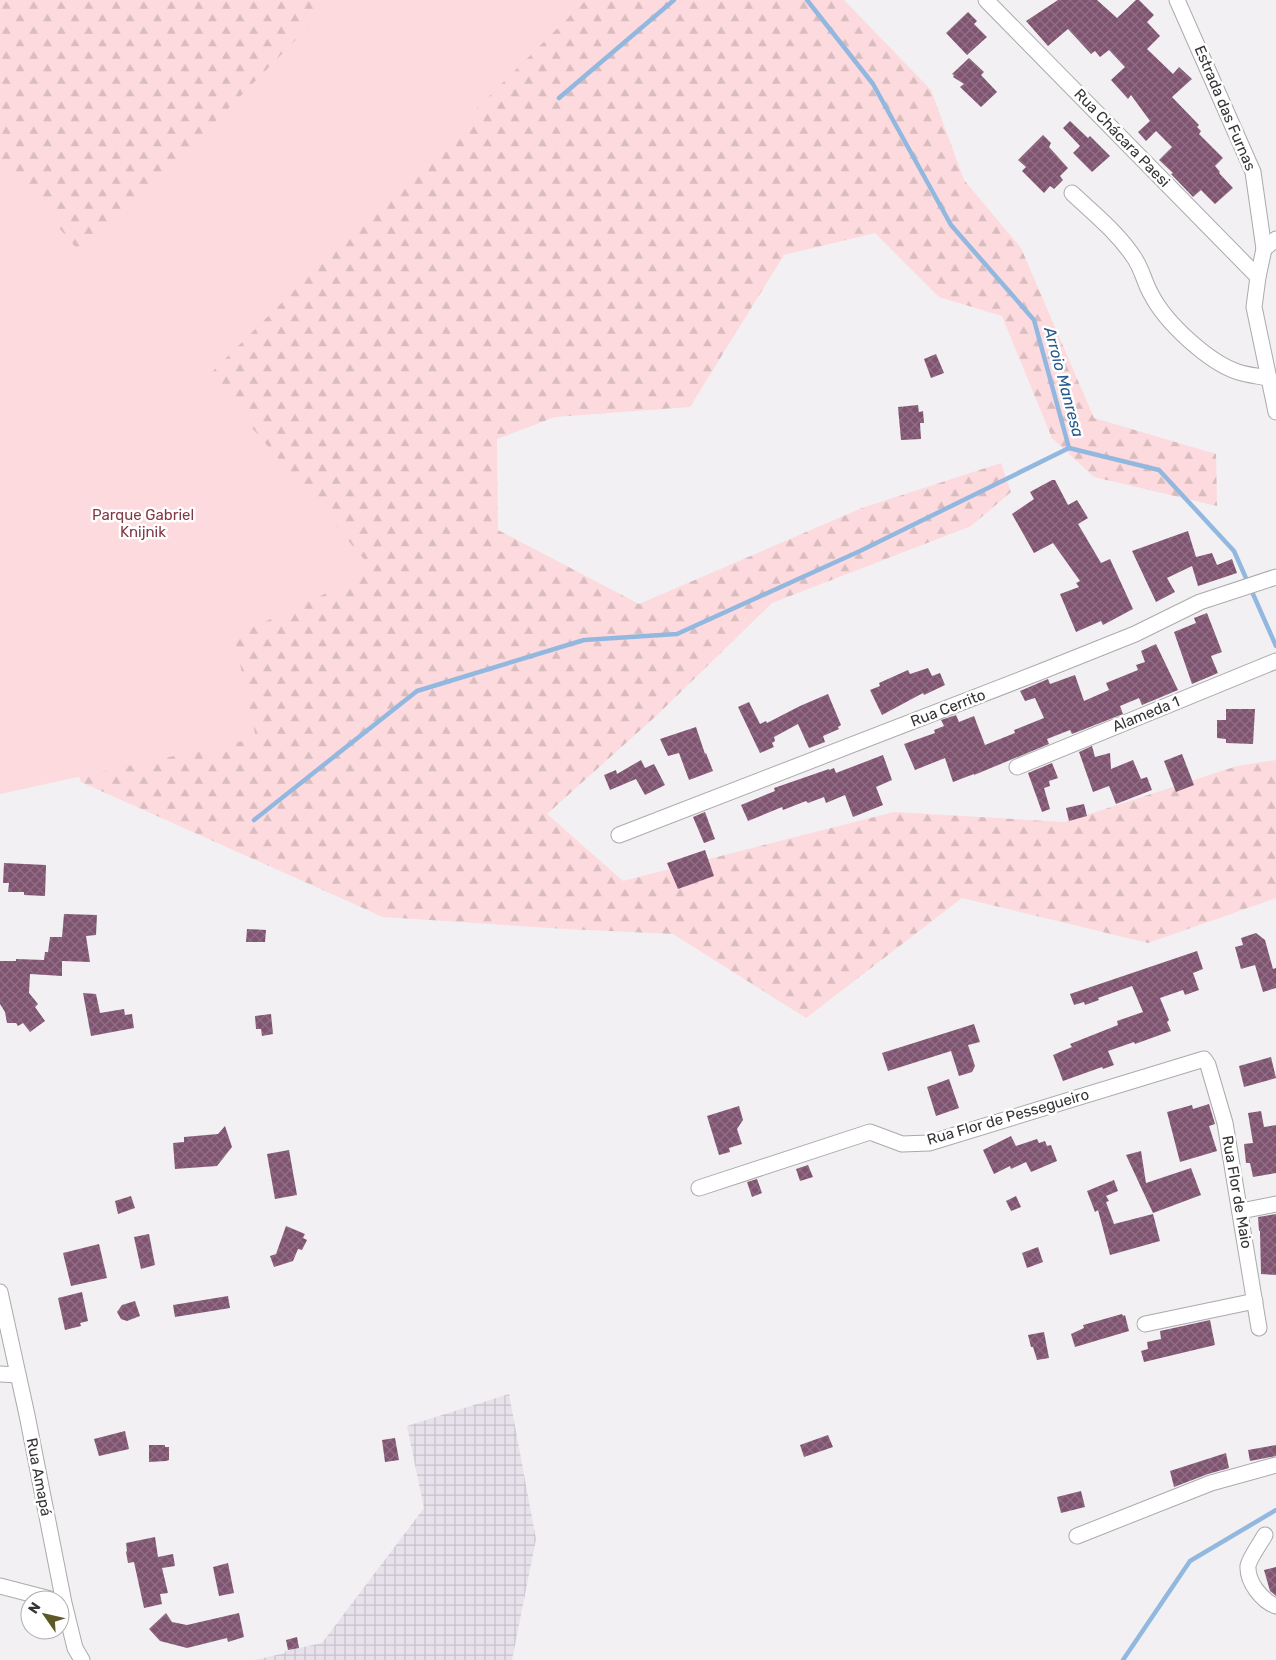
<svg xmlns="http://www.w3.org/2000/svg" width="1276" height="1660" font-family="Rubik,sans-serif">
<style>
.industrial{fill:url(#industrial-grid)}
.forest{fill:url(#forest-firs)}
.park{fill:#fcdadd}
.lines{fill:none;stroke-linecap:round;stroke-linejoin:round}
.stream{stroke:#92b8e0;stroke-width:4.5}
.building{fill:url(#building-cross-hatch)}
.minor-casing{stroke:#aba9ac;stroke-width:17}
.minor{stroke:#fff;stroke-width:15}
.labels{text-anchor:middle;dominant-baseline:central;stroke-width:5;stroke-linejoin:round;paint-order:stroke}
.street-label{font-size:15px;fill:#353536;stroke:#fff}
.park-label{font-size:15px;fill:#823945;stroke:#fff}
.water-label{font-size:16px;font-style:italic;fill:#245a8d;stroke:#fff}
</style>
<defs>
<pattern id="industrial-grid" width="8" height="8" patternUnits="userSpaceOnUse" patternTransform="scale(1.25)"><rect width="8" height="8" fill="#e7e1eb"/><path d="M0 4h8M4 0v8" fill="none" stroke="#c7c2ca"/></pattern>
<pattern id="forest-firs" width="22" height="20" patternUnits="userSpaceOnUse" patternTransform="scale(1.25)"><rect width="22" height="20" fill="#fcdadd"/><path d="M5 1l3.5 6h-7zM16 11l3.5 6h-7z" fill="#d9bcbe"/></pattern>
<pattern id="building-cross-hatch" width="8" height="8" patternUnits="userSpaceOnUse" patternTransform="scale(1.25)"><rect width="8" height="8" fill="#805470"/><path d="M0 0l8 8M0 8l8-8" fill="none" stroke="#907085"/></pattern>
</defs>
<rect width="100%" height="100%" fill="#f2f0f3"/>
<polygon class="industrial" points="509,1394 536,1539 512,1660 255,1660 285,1653 285,1651 322,1643 424,1508 407,1426"/>
<polygon class="forest" points="0,0 844,0 931,90 964,180 1021,248 1094,418 1216,454 1217,506 1094,477 1052,438 1002,316 939,297 875,233 784,255 690,407 555,417 497,439 498,530 639,604 862,508 1001,463 1011,492 971,526 772,603 656,716 547,814 623,881 894,812 1065,822 1237,766 1276,760 1276,898 1148,943 962,898 806,1018 673,934 566,929 383,917 81,782 33,649 0,460"/>
<polygon class="park" points="335,0 586,0 208,376 374,571 234,636 256,738 0,794 0,158 83,256"/>
<g class="lines">
<g class="stream">
<polyline points="807,0 873,84 951,225 1034,320 1069,448 1159,470 1234,551 1276,646"/>
<polyline points="559,98 674,0"/>
<polyline points="254,820 417,691 584,640 677,634 860,551 1069,448"/>
<polyline points="1123,1660 1190,1561 1276,1510"/>
</g>
</g>
<g class="building">
<polygon points="1058,0 1097,0 1117,18 1136,0 1139,0 1154,15 1147,22 1160,36 1147,49 1173,74 1179,67 1192,79 1172,97 1199,125 1197,127 1201,131 1199,134 1223,158 1215,166 1220,172 1219,173 1233,188 1215,204 1201,190 1193,197 1171,174 1173,173 1159,160 1172,147 1156,131 1146,141 1138,132 1150,121 1131,95 1128,99 1111,80 1125,67 1109,50 1100,57 1095,51 1091,54 1068,29 1048,46 1026,21"/>
<polygon points="968,12 977,21 974,24 987,37 967,55 946,33"/>
<polygon points="969,58 984,72 981,75 997,92 981,107 960,87 964,84 953,77 954,75 952,74"/>
<polygon points="1070,121 1088,138 1090,136 1110,156 1092,172 1073,153 1080,146 1063,128"/>
<polygon points="1043,135 1051,143 1049,147 1068,168 1060,176 1063,180 1054,189 1050,186 1044,193 1022,171 1026,167 1018,160"/>
<polygon points="936,354 944,373 931,378 924,359"/>
<polygon points="918,405 919,412 923,411 924,423 920,423 921,439 901,440 898,407"/>
<polygon points="1052,480 1055,480 1068,505 1077,500 1088,518 1078,524 1101,563 1110,559 1133,609 1103,625 1101,621 1076,632 1060,594 1079,587 1076,583 1080,581 1053,543 1034,553 1012,514 1034,499 1030,492"/>
<polygon points="1188,531 1196,557 1212,553 1217,565 1232,559 1237,573 1198,586 1192,566 1167,578 1175,592 1156,602 1132,551"/>
<polygon points="1207,613 1222,652 1211,656 1218,673 1192,684 1174,632 1196,623 1194,618"/>
<polygon points="1156,644 1178,690 1142,705 1139,698 1120,706 1123,714 1072,734 1070,730 1047,739 1049,744 974,775 974,774 953,782 945,758 915,770 904,744 935,733 934,730 944,726 941,720 956,715 959,722 974,716 985,745 1015,733 1014,730 1044,718 1035,698 1025,701 1020,691 1048,679 1050,684 1075,675 1084,701 1109,690 1106,683 1138,670 1136,665 1145,662 1141,651"/>
<polygon points="928,668 932,676 940,673 945,685 924,695 923,693 882,715 870,690 880,686 879,683 908,670 910,674"/>
<polygon points="828,694 841,725 838,727 839,729 823,736 825,742 809,748 798,724 774,737 775,741 772,743 774,747 760,753 738,707 749,702 760,724 766,721 767,723 800,706"/>
<polygon points="1226,709 1255,709 1253,744 1226,743 1226,739 1217,738 1217,720 1226,720"/>
<polygon points="696,727 705,754 706,753 713,771 689,780 679,753 668,756 660,739"/>
<polygon points="1092,746 1095,757 1110,753 1111,769 1133,760 1141,779 1147,777 1152,790 1116,804 1109,786 1093,792 1079,752"/>
<polygon points="1182,754 1194,785 1176,792 1164,761"/>
<polygon points="883,755 892,780 876,787 883,805 853,817 845,795 826,803 824,797 808,803 806,801 783,810 782,807 748,821 741,805 775,791 774,788 829,769 829,770 834,768 836,773"/>
<polygon points="641,760 645,768 654,764 665,785 645,795 636,779 610,790 604,775 616,770 617,774"/>
<polygon points="1052,763 1058,778 1049,781 1050,786 1044,788 1050,809 1042,812 1028,773"/>
<polygon points="1084,804 1087,816 1069,821 1066,808"/>
<polygon points="705,812 715,839 704,843 693,817"/>
<polygon points="705,850 714,876 678,889 667,863"/>
<polygon points="4,863 46,865 45,896 24,895 24,892 8,892 9,883 3,883"/>
<polygon points="64,914 97,915 96,935 86,936 90,962 62,961 62,976 30,974 29,993 38,1004 35,1007 45,1021 30,1032 23,1023 18,1026 16,1023 7,1023 5,1012 0,1004 0,961 16,961 16,959 44,960 45,952 48,952 50,937 62,937"/>
<polygon points="247,929 266,930 265,942 246,942"/>
<polygon points="1256,933 1265,940 1273,969 1276,968 1276,988 1263,992 1255,965 1241,969 1235,947 1243,945 1241,938"/>
<polygon points="1197,951 1203,969 1193,973 1199,990 1185,995 1183,990 1160,998 1169,1020 1167,1022 1171,1031 1135,1044 1134,1042 1108,1051 1114,1065 1103,1069 1102,1067 1063,1081 1053,1055 1072,1047 1070,1044 1118,1025 1117,1021 1143,1012 1132,986 1098,998 1099,1000 1085,1005 1084,1002 1074,1005 1070,994"/>
<polygon points="83,993 96,994 100,1013 124,1009 125,1015 132,1014 134,1028 91,1036"/>
<polygon points="271,1014 273,1034 262,1036 261,1029 256,1029 255,1016"/>
<polygon points="974,1024 980,1042 968,1045 975,1066 972,1072 959,1076 951,1051 888,1071 882,1053"/>
<polygon points="1271,1057 1276,1078 1244,1087 1239,1066"/>
<polygon points="949,1079 959,1108 936,1116 927,1087"/>
<polygon points="1209,1104 1215,1124 1209,1126 1217,1151 1180,1162 1167,1112 1192,1105 1193,1109"/>
<polygon points="739,1106 743,1120 737,1129 742,1144 729,1148 730,1152 719,1155 707,1116"/>
<polygon points="1261,1111 1264,1127 1276,1125 1276,1173 1253,1177 1250,1163 1246,1163 1244,1144 1253,1143 1248,1113"/>
<polygon points="225,1126 232,1147 217,1166 175,1169 173,1143 184,1142 184,1137 218,1134"/>
<polygon points="1011,1136 1016,1146 1037,1139 1039,1143 1045,1141 1047,1146 1051,1145 1057,1161 1031,1172 1026,1162 1011,1169 1010,1166 994,1174 983,1150"/>
<polygon points="289,1150 297,1195 275,1199 267,1154"/>
<polygon points="1141,1151 1146,1183 1191,1168 1201,1195 1153,1213 1126,1155"/>
<polygon points="808,1165 813,1177 800,1181 796,1169"/>
<polygon points="757,1179 762,1193 752,1197 747,1182"/>
<polygon points="1114,1180 1118,1191 1106,1196 1109,1201 1106,1202 1114,1224 1153,1214 1160,1241 1110,1255 1098,1210 1095,1212 1087,1191"/>
<polygon points="131,1196 135,1208 118,1214 115,1201"/>
<polygon points="1016,1196 1021,1207 1011,1211 1006,1201"/>
<polygon points="1276,1214 1276,1275 1261,1274 1260,1231 1259,1231 1258,1217"/>
<polygon points="286,1226 305,1234 303,1238 307,1240 302,1250 298,1249 293,1261 274,1267 270,1256 276,1254"/>
<polygon points="149,1234 155,1265 141,1269 134,1237"/>
<polygon points="99,1244 107,1278 71,1286 63,1253"/>
<polygon points="1038,1247 1043,1262 1027,1268 1022,1253"/>
<polygon points="82,1292 88,1321 80,1323 81,1326 65,1330 58,1298"/>
<polygon points="228,1296 230,1308 175,1317 173,1305"/>
<polygon points="135,1301 140,1316 127,1321 121,1319 117,1312 122,1305"/>
<polygon points="1122,1314 1123,1316 1125,1315 1129,1331 1075,1347 1071,1334 1084,1328 1083,1325"/>
<polygon points="1210,1320 1215,1345 1144,1362 1141,1351 1148,1349 1147,1342 1161,1339 1160,1331"/>
<polygon points="1044,1332 1049,1358 1037,1360 1033,1347 1031,1347 1028,1335"/>
<polygon points="125,1431 129,1449 99,1456 94,1439"/>
<polygon points="828,1435 833,1447 804,1457 800,1445"/>
<polygon points="395,1438 399,1460 385,1462 382,1440"/>
<polygon points="149,1445 165,1445 165,1447 169,1447 169,1460 166,1461 149,1462"/>
<polygon points="1276,1445 1276,1456 1250,1461 1248,1450"/>
<polygon points="1226,1453 1229,1468 1208,1474 1174,1487 1170,1471"/>
<polygon points="1081,1491 1085,1507 1061,1513 1057,1497"/>
<polygon points="155,1537 158,1557 173,1554 175,1566 162,1568 168,1593 160,1594 162,1604 144,1608 134,1562 128,1563 126,1552 127,1551 126,1543"/>
<polygon points="228,1563 234,1593 219,1596 213,1567"/>
<polygon points="1276,1567 1276,1596 1270,1591 1264,1570"/>
<polygon points="166,1613 172,1622 187,1625 239,1613 244,1637 228,1642 227,1638 187,1648 160,1641 149,1629"/>
<polygon points="297,1637 299,1648 288,1650 286,1640"/>
</g>
<g class="lines">
<g class="minor-casing">
<g id="minor">
<polyline points="986,0 1258,277"/>
<polyline points="1177,0 1253,172 1264,249 1258,277 1254,307 1276,412"/>
<path d="M1072,193C1093,213 1117,232 1133,256C1142,268 1144,282 1151,294C1165,322 1208,362 1238,372C1247,375 1258,376 1268,378"/>
<polyline points="1264,249 1276,239"/>
<polyline points="1017,767 1276,661"/>
<polyline points="619,835 1040,672 1135,634 1200,602 1276,577"/>
<polyline points="699,1188 870,1132 902,1144 929,1143 1204,1059 1208,1065 1225,1123 1259,1328"/>
<polyline points="1241,1211 1276,1204"/>
<polyline points="0,1292 27,1415 64,1603 75,1648 82,1660"/>
<polyline points="1145,1324 1255,1301"/>
<polyline points="0,1374 18,1375"/>
<path d="M1265,1535C1261,1542 1249,1559 1248,1566C1247,1582 1262,1601 1276,1606"/>
<polyline points="1077,1536 1211,1483 1276,1465"/>
<polyline points="0,1586 54,1600"/>
</g>
</g>
<use href="#minor" class="minor"/>
</g>
<g class="labels">
<g class="street-label">
<text transform="translate(1225 108) rotate(67)">Estrada das Furnas</text>
<text transform="translate(1122 138) rotate(46)">Rua Chácara Paesi</text>
<text transform="translate(948 708) rotate(-21)">Rua Cerrito</text>
<text transform="translate(1146 714) rotate(-22)">Alameda 1</text>
<text transform="translate(1008 1117) rotate(-16)">Rua Flor de Pessegueiro</text>
<text transform="translate(1237 1192) rotate(80)">Rua Flor de Maio</text>
<text transform="translate(39 1477) rotate(79)">Rua Amapá</text>
</g>
<g class="park-label">
<text x="143" y="515">Parque Gabriel<tspan x="143" dy="17">Knijnik</tspan></text>
</g>
<g class="water-label">
<text transform="translate(1064 382) rotate(75)">Arroio Manresa</text>
</g>
</g>
<g transform="translate(45 1615) rotate(304)"><circle r="24" fill="#ffffff" stroke="#aeaeaf"/>
<path d="M0-4L9 19L0 12L-9 19Z" fill="#5e5825"/>
<text y="-8" font-size="14" font-weight="bold" text-anchor="middle" fill="#353536">N</text>
</g>
</svg>
